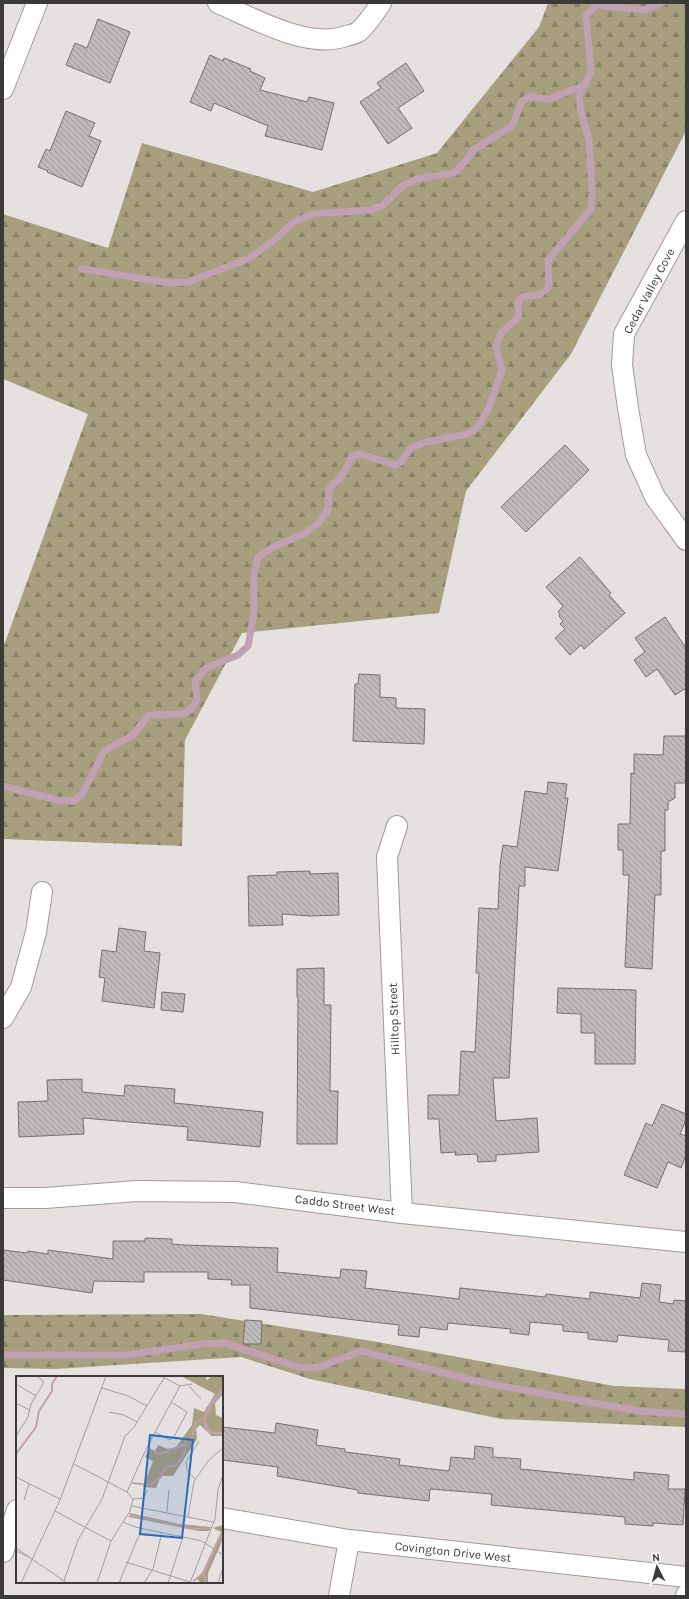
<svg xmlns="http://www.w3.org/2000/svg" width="689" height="1599" font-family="Karla,sans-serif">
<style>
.forest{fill:url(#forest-firs)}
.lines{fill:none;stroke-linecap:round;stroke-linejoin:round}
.stream{stroke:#c1a0b4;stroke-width:7}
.building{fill:url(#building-back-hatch);stroke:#757071}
.street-casing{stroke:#a09b9a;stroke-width:22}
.street{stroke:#fff;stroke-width:20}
.labels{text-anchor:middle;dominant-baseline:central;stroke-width:3;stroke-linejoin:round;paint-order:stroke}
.street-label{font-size:12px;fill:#3c3a39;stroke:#fff}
.inset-river{fill:none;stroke:#c1a0b4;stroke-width:2}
.inset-road{fill:none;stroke:#a29e9d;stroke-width:1}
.view{fill:#276cbd;fill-opacity:0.15;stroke:#276cbd;stroke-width:2}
.inset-edge{fill:none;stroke:#3c3a39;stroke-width:2}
</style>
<defs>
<pattern id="forest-firs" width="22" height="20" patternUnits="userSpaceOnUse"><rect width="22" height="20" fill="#a79f7d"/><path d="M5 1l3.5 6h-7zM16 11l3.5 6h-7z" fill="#898367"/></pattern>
<pattern id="building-back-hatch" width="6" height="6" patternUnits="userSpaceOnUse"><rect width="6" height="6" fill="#bfbaba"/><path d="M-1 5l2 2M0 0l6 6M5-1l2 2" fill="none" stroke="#9c9898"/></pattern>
</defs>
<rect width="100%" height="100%" fill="#e6e1e0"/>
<g class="forest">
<polygon points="548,3 686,3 686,131 571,354 466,491 439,613 242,633 185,740 182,846 3,839 3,648 88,414 3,379 3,214 108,248 142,143 313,192 437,153 539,27"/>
<polygon points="201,1314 372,1341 614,1386 686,1389 686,1427 501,1419 310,1379 241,1357 55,1369 3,1368 3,1315"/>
</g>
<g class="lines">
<g class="stream">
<polyline points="82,269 171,283 188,282 250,258 273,241 294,222 313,214 371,210 383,205 402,186 417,179 454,173 465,162 473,150 512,126 522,101 529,97 549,99 585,85"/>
<polyline points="3,786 57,800 73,801 82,795 104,751 133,735 149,715 182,714 192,709 197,699 195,681 206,668 238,655 248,646 254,614 254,576 258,557 273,547 306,533 320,521 328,510 329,489 343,475 352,456 361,454 395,465 401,462 411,448 426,442 467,434 477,428 488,410 502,370 496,346 501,333 519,317 518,302 522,297 539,295 549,287 548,260 591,209 592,193 589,140 581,111 579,96 591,72 586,15 597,5 645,10 662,3"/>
<polyline points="3,1355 127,1355 202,1344 225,1343 301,1368 320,1367 361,1351 475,1381 638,1411 686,1414"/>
</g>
</g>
<g class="building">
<polygon points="98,19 130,32 110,83 66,65 75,43 87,48"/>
<polygon points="210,55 223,61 224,58 251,69 250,71 265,78 260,90 307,102 309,97 334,103 322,150 265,136 268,126 214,103 211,111 190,102"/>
<polygon points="406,63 424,91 398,108 412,128 388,144 360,102 381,88 377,83"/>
<polygon points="66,111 95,123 89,136 101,141 82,187 47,172 48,171 38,167 46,149 50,151"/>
<polygon points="565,445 589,470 526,532 501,507"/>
<polygon points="580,557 611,593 609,595 625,613 584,649 581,645 570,655 555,638 565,629 560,624 563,621 559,616 560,614 558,612 563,606 546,587"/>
<polygon points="665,617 686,648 686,688 675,695 657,669 646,677 634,660 645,652 635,638"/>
<polygon points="359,674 380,675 380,697 396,698 396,708 425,709 424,744 353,741 355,684 358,684"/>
<polygon points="664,736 686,736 686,783 675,783 675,798 668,802 668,810 665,810 665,851 661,851 661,895 655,895 652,969 625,967 629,875 623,875 623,850 618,850 618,824 630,824 631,773 634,774 634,754 663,755"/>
<polygon points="548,782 567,784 565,798 568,798 558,871 525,867 525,886 519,886 509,1078 493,1078 496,1121 537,1118 539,1152 496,1155 496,1161 478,1162 477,1154 455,1155 456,1152 441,1153 439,1119 428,1119 428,1095 459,1095 461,1051 475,1052 479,973 476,973 479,908 498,909 500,865 503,845 517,847 525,791 547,794"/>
<polygon points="310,871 310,874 338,873 339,915 310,916 282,914 283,925 249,926 248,876 277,875 277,872"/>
<polygon points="119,928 146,932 144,951 160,953 154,1008 102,1001 105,978 99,977 102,950 116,952"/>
<polygon points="324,968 324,1005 331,1005 330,1091 338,1091 337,1144 297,1144 298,997 297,997 297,969"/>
<polygon points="558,988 636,990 635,1064 595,1064 595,1033 581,1033 581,1014 557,1013"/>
<polygon points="162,992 185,994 183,1012 161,1010"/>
<polygon points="82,1079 82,1092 124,1096 125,1085 175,1089 174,1103 263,1112 260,1147 187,1140 188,1127 83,1118 84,1134 19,1137 18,1102 48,1101 47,1080"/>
<polygon points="662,1104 686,1114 686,1120 680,1134 686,1136 686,1155 681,1168 668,1162 657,1188 624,1175 646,1123 652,1126"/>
<polygon points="145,1238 172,1239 172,1244 184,1245 278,1248 277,1272 340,1278 341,1269 367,1271 365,1288 459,1299 460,1288 545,1297 546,1294 590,1299 590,1292 640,1298 642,1283 661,1285 659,1302 673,1304 674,1300 686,1301 686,1352 668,1351 669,1340 618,1335 617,1342 588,1339 588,1333 563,1331 563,1325 530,1322 529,1335 510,1333 511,1329 448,1323 447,1330 420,1327 419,1337 398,1335 399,1325 250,1308 250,1285 231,1285 232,1280 208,1279 208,1272 144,1272 144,1282 94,1281 92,1293 3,1280 3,1250 27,1253 28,1251 48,1254 48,1250 113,1259 113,1241 145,1241"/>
<polygon points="245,1320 262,1321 261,1344 243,1344"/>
<polygon points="276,1423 318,1430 316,1445 345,1449 345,1452 400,1459 399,1465 449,1471 451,1457 474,1459 475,1446 493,1448 493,1457 521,1459 520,1469 634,1480 634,1472 669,1475 668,1489 685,1489 683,1525 653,1523 653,1526 625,1524 625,1517 491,1505 492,1494 430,1489 429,1501 358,1493 358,1490 277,1476 278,1467 222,1460 222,1427 275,1433"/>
</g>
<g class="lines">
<g class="street-casing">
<g id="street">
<path d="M218,3C253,18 308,50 346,36C350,35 355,34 358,32C367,25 375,12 381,3"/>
<polyline points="3,89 37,3"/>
<polyline points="686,221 624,334 622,365 628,408 636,455 655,497 686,540"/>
<polyline points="397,826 387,857 402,1213"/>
<polyline points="3,1018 21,987 36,932 42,892"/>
<polyline points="3,1198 45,1198 137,1191 235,1192 402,1213 686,1242"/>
<polyline points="222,1518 349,1540 686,1577"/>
<polyline points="3,1552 17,1510"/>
<polyline points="339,1596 349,1540"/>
<polyline points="686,1596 686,1595"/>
</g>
</g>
<use href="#street" class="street"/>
</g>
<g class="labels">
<g class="street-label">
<text transform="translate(649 291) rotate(-62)">Cedar Valley Cove</text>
<text transform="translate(394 1019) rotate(-92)">Hilltop Street</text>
<text transform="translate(345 1205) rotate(7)">Caddo Street West</text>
<text transform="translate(453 1552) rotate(6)">Covington Drive West</text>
</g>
</g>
<g transform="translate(16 1376)">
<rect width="207" height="207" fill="#e6e1e0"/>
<path d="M165,0H189L191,4L196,0H207V18L199,27L200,39L207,42V60H196L184,49L180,53L181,63L157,100H145L140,112L127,111L137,85L129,81L133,72L139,75L142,69L152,73L160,71L176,49L178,32L188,36L199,18ZM114,137L163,148L195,151L193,155H182L113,141ZM207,149V163L192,197V206L185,207L180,202L186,197L205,156L197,152Z" fill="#a79f7d"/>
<path d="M207,11V16L196,29L189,45L195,55L207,56V59H201L192,56L187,47L190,32Z" fill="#c1a0b4"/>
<path class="inset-river" d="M138,76L144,78L170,68M0,78L20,51L23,35L36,15V8L41,0M116,107L134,109L145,101L147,95L153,90L161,89L169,76L170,64H175L180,46L189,42M114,139L178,153L194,152M177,205L188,198M190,207L188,196L207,156"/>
<path class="inset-road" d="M145,0L164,10L176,8M0,8L20,20M173,10L185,23M86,12L112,20L131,30M0,27L13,34M93,36L108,39L121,46M139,56L154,64L158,61L171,36L155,26M0,60L12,41L15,28L27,8V5L21,0M58,88L111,116L117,123M0,101L44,123M179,103L171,94L170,86L183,65M111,116L131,71L164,10M117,123L128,122L131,114M8,124L13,108M116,130L197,146M39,135L95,165M151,136L153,113M172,141L178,105L193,84L207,72M107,146L119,151L186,165L207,179M0,172L51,207M0,175L13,181M110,186L174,206M48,205L62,164L86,123L109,60L118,51L148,2M5,207L44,124L90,0M81,207L95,165L114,135L117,123M103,207L126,152M128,207L137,193L146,156M152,207L167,161M174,207L199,143L202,114L207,99M202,207L207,192"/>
<path class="view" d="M134,59L177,64L166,162L124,158Z"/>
<rect width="207" height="207" class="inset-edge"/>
</g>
<rect width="689" height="1599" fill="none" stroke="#3c3a39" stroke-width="8"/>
<g transform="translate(657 1567) rotate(354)" stroke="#ffffff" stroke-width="3" paint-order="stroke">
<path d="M0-3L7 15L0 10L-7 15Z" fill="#3c3a39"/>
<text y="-6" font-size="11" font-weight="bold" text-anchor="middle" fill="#3c3a39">N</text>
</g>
</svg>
